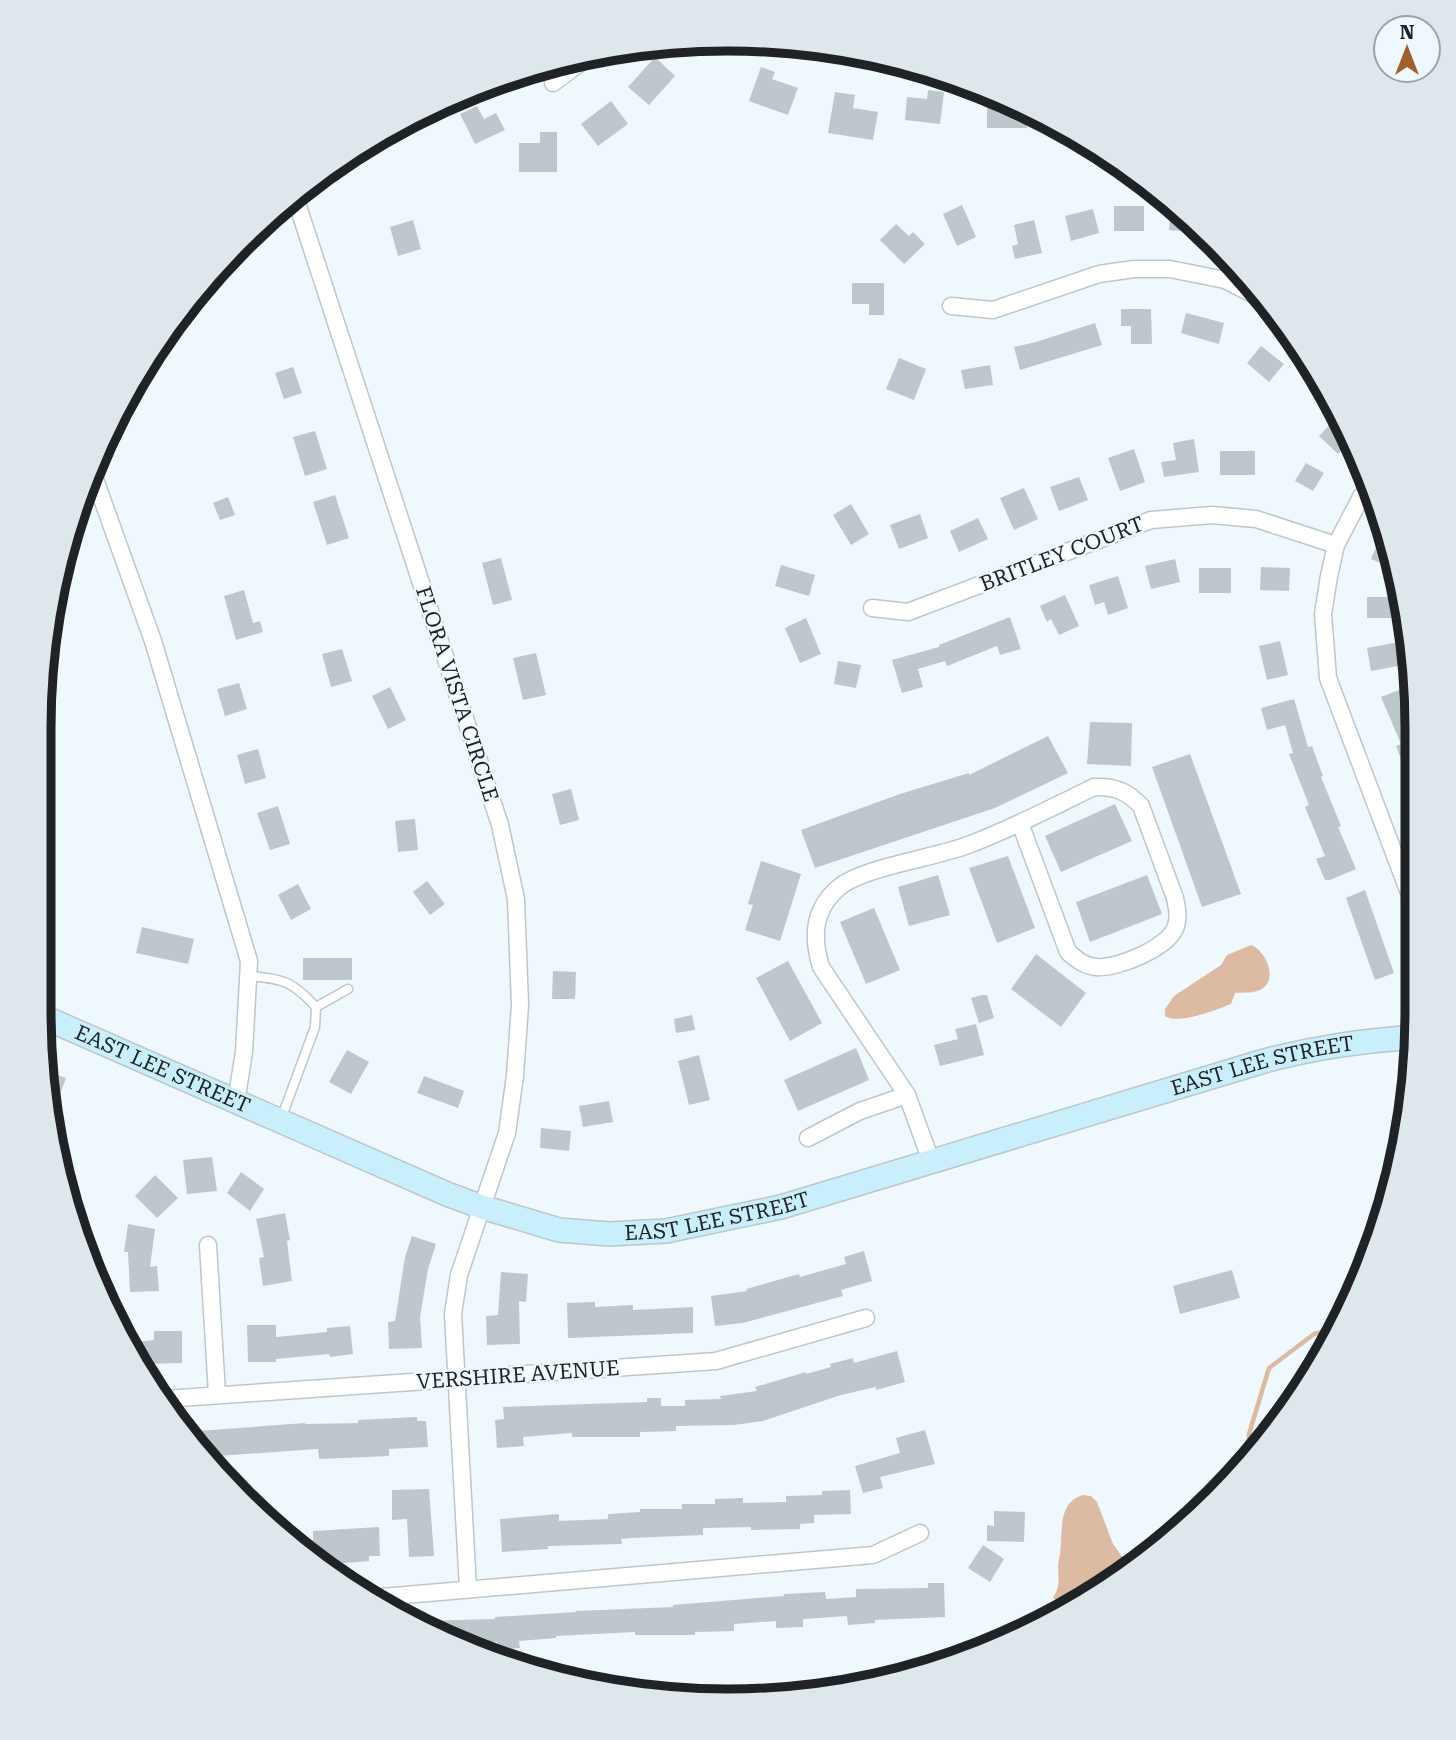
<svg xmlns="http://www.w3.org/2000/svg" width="1456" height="1740" font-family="'Roboto Serif',serif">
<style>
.water{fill:#ddbba3}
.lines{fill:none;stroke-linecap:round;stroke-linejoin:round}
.stream{stroke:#ddbba3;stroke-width:4.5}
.building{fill:#bec7cb}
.lane-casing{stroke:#bdc7cb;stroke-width:11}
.street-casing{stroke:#bdc7cb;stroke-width:19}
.secondary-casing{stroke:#bdc7cb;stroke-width:26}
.lane{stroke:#fff;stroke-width:8}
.street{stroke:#fff;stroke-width:16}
.secondary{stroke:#caeffc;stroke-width:23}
.labels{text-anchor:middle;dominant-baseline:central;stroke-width:5;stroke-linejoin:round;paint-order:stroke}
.street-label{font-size:21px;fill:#202325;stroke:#eff9fd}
.rim{fill:none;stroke:#202325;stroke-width:9}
</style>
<rect width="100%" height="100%" fill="#eff9fd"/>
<g class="water">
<path d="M1251,945C1265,950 1278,977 1263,988C1255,994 1244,992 1235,993L1231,1004C1216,1010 1179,1025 1165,1016V1009L1174,996L1221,965L1227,955Z"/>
<path d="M1083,1495L1091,1496L1097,1502L1113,1544L1131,1569L1111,1585L1064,1610L1053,1597C1061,1587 1058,1577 1058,1565C1058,1564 1060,1555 1060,1554C1063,1533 1057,1502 1083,1495Z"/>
</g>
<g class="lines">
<polyline class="stream" points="1248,1457 1249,1434 1269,1368 1314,1334 1338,1328"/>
</g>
<g class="building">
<polygon points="655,57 675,76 649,105 628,87"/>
<polygon points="761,67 775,72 772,79 798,88 788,115 749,101"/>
<polygon points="928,90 944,92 940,124 905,120 907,97 927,99"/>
<polygon points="835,92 855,95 853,108 878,112 873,140 828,133"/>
<polygon points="987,95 999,95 1027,110 1027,128 987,128"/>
<polygon points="611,101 628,124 598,146 581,124"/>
<polygon points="477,106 484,119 496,113 505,130 475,144 460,114"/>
<polygon points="540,132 557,132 557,172 519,172 519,143 540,143"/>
<polygon points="1171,204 1197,225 1206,233 1169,230"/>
<polygon points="962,205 976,237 957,246 943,214"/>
<rect x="1114" y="206" width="30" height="25"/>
<polygon points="1093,209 1099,233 1071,241 1065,216"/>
<polygon points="413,220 421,249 398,256 390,227"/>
<polygon points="1034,220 1042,253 1015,259 1012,246 1018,244 1014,225"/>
<polygon points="896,224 909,236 913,232 925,244 904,264 880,240"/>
<polygon points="852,283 884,283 884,315 869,315 869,304 852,304"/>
<polygon points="1121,309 1151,309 1152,344 1131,344 1131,326 1121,326"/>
<polygon points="1186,313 1224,323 1219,344 1181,333"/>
<polygon points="1095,323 1102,345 1020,370 1014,347 1036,342"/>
<polygon points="1261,346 1284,364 1269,382 1247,363"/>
<polygon points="899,358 926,369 914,400 886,389"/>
<polygon points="990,365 993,385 965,389 961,370"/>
<polygon points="293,367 302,393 284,399 275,373"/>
<polygon points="1339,415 1352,440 1338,454 1319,436"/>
<polygon points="315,431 327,469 305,476 293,437"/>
<polygon points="1194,439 1199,472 1164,477 1161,462 1176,460 1173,443"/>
<polygon points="1134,449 1145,482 1120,491 1108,458"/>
<rect x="1220" y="451" width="35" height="24"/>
<polygon points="1306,463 1324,473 1313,491 1295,481"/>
<polygon points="1079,477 1088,500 1059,511 1050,487"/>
<polygon points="1024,488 1038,519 1014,530 1000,498"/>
<polygon points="335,495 349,538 327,545 313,502"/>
<polygon points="228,497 235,515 220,520 213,503"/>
<polygon points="851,504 869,534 851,545 833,515"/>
<polygon points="920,514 928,538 899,549 890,525"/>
<polygon points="978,518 988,539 959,552 950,531"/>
<polygon points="1380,538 1389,542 1397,570 1371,559"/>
<polygon points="501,558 512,600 493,605 482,563"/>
<polygon points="1175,559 1180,582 1151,589 1145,566"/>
<polygon points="781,565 815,575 809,596 775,586"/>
<polygon points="1261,567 1290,568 1289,591 1260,590"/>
<rect x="1199" y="568" width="32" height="25"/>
<polygon points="1118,576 1128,608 1108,615 1104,602 1095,605 1089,585"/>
<polygon points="244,590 253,623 260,621 263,632 236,640 224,596"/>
<polygon points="1065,595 1079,626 1059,635 1051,619 1047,622 1040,606"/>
<rect x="1367" y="597" width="33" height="21"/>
<polygon points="1010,617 1021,649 1000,655 997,646 947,666 945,661 918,669 923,687 902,693 892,660 939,647 939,645"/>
<polygon points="806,618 821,654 800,663 785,628"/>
<polygon points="1280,641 1288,675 1267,680 1259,646"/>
<polygon points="1399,642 1403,665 1371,671 1367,648"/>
<polygon points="342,649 352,681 331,687 322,654"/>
<polygon points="536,653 546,695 523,700 513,658"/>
<polygon points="838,661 861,665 856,688 834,684"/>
<polygon points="239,683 247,709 225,716 217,689"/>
<polygon points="390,687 406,720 388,729 372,696"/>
<polygon points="1399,690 1404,700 1414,695 1418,728 1416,799 1396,746 1401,744 1381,697"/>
<polygon points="1294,699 1308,747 1312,746 1323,776 1321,777 1341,826 1338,827 1356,869 1330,880 1325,880 1316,859 1325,856 1305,807 1309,805 1289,754 1293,753 1285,725 1267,730 1261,708"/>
<polygon points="1090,722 1132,723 1131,766 1087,764"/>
<polygon points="1048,736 1068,773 995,808 815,868 801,830 900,794 969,773 969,775"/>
<polygon points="258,749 266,778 245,784 237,755"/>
<polygon points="1190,754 1241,894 1202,907 1152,767"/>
<polygon points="571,789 579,820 560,825 552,794"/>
<polygon points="1115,804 1132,841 1061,872 1045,836"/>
<polygon points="278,806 290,844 270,850 257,813"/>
<polygon points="415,819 418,850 398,852 395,821"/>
<polygon points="1008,856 1035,928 997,943 969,868"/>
<polygon points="761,861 801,874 780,941 745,930 753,905 748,904"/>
<polygon points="938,875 950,915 909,926 898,887"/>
<polygon points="1147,875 1162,914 1090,942 1076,902"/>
<polygon points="427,881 445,904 430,915 413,892"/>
<polygon points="298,884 311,909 291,920 278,895"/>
<polygon points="1365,890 1394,973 1375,980 1346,898"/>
<polygon points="874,908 900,970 866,984 840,922"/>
<polygon points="142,927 194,939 188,964 136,953"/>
<polygon points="1036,954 1086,993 1061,1027 1011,989"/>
<rect x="303" y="958" width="49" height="22"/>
<polygon points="788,961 822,1023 790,1041 756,978"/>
<polygon points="553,971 576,972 575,999 552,999"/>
<polygon points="982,995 987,995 994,1018 979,1023 971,998"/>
<polygon points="692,1015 695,1030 676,1033 674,1019"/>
<polygon points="976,1024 984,1055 940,1066 934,1045 958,1039 955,1029"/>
<polygon points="856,1048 869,1080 798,1111 784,1080"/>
<polygon points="347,1050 369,1062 351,1094 329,1082"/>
<polygon points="699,1055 710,1100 689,1105 678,1061"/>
<polygon points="46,1071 66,1078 52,1116 48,1083"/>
<polygon points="424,1076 464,1091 458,1108 417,1093"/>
<polygon points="609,1101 613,1122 583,1127 579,1106"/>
<polygon points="541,1128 571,1131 569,1151 540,1148"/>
<polygon points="212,1157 217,1191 187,1194 183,1160"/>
<polygon points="241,1172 264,1189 250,1211 227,1193"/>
<polygon points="155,1175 178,1198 157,1218 135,1196"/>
<polygon points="285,1213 290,1240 287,1241 292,1281 263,1286 259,1258 264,1257 256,1219"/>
<polygon points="128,1224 155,1229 150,1267 157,1266 159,1291 130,1292 128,1252 124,1252"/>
<polygon points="412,1236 436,1244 428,1269 420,1317 422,1348 389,1349 388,1322 395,1321 405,1257"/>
<polygon points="864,1251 872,1281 841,1290 843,1296 817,1303 743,1323 715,1326 711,1296 747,1291 746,1289 799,1274 800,1277 846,1264 844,1257"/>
<polygon points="1232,1270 1240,1298 1180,1314 1173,1286"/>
<polygon points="501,1272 528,1274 526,1302 519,1301 520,1344 487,1345 486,1316 498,1315"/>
<polygon points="595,1302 595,1307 633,1305 633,1310 693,1307 693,1333 568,1338 567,1303"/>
<polygon points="247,1325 276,1325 276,1337 327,1332 327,1328 350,1326 353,1354 330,1357 329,1354 276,1359 276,1362 248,1362"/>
<polygon points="154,1331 182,1331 182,1363 141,1364 127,1343 154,1340"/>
<polygon points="897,1351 905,1382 876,1390 876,1387 841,1395 763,1421 734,1425 676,1426 676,1431 640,1432 640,1437 572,1437 572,1433 523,1437 524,1446 497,1448 495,1420 504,1419 503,1407 647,1402 647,1398 661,1398 661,1406 685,1406 685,1400 721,1399 720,1396 757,1391 755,1387 806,1372 806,1374 831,1367 830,1364 853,1358 854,1363"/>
<polygon points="417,1417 417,1421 426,1421 428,1447 389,1449 389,1456 319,1459 318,1449 203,1457 199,1450 198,1431 305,1423 305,1424 358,1423 358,1420"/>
<polygon points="925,1430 935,1464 880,1477 883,1488 863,1493 855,1466 900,1453 896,1438"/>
<polygon points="429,1489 434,1556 409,1557 407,1519 392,1520 392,1490"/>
<polygon points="850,1490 851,1514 814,1515 814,1523 800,1524 800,1529 751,1530 751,1527 703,1528 703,1535 631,1538 621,1539 622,1544 548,1546 548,1549 502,1552 500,1519 559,1514 559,1521 608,1519 608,1514 640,1512 640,1509 682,1509 682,1504 715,1504 715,1499 743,1498 743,1503 786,1502 786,1496 822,1495 822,1491"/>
<polygon points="994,1511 1025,1512 1024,1542 987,1541 987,1525 994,1526"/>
<polygon points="379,1527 380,1556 369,1556 369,1561 322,1565 294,1541 313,1540 313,1531"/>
<polygon points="983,1545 1004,1559 990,1582 968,1568"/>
<polygon points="928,1583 944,1583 945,1617 875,1620 875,1623 848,1625 847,1616 803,1619 803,1627 776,1628 776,1621 734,1624 734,1631 695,1632 695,1635 635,1635 635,1632 556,1636 556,1638 519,1641 520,1648 497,1650 497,1642 462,1643 417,1621 495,1619 495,1617 576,1612 576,1611 673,1607 673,1605 784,1596 784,1594 825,1592 826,1599 856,1597 856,1589 928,1588"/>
</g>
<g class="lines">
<g class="lane-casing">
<g id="lane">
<path d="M248,976C283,979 291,980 316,1007L315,1027L281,1119"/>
<polyline points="316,1007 348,989"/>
</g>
</g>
<g class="street-casing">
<g id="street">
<polyline points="553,83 596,51"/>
<polyline points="294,194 500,825 516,899 520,1005 515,1076 507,1133 459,1275 453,1314 468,1589"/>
<polyline points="951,306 993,310 1099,274 1134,269 1170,269 1225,280 1264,300"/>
<polyline points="92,471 153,641 249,961 244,1052 236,1102"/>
<polyline points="1371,484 1361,497 1336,545 1329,576 1323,614 1328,678 1417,914"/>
<polyline points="872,608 908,612 1151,520 1212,515 1256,519 1336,545"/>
<polyline points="808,1138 860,1111 907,1095"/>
<path d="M931,1161L907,1095L821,967C812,937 813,911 837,889C861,867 935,858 968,845C1011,829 1053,807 1094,787C1114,786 1127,791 1141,806L1175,898C1177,908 1179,916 1176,926C1170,947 1118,969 1096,967C1084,966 1076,959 1068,952L1020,823"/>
<polyline points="208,1245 217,1394"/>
<polyline points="165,1399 716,1361 866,1318"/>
<polyline points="370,1598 873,1555 920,1533"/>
</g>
</g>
<g class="secondary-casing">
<g id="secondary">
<path id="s1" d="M39,1015L447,1194L482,1207L559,1230L609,1234L666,1231L781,1207L1264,1061C1317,1047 1362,1041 1416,1037"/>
</g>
</g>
<use href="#lane" class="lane"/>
<use href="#street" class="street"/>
<use href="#secondary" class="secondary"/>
</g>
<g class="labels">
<g class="street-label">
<text transform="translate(1062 554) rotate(-21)">BRITLEY COURT</text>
<text transform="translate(457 694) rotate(72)">FLORA VISTA CIRCLE</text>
<text stroke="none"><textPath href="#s1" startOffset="1290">EAST LEE STREET</textPath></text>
<text stroke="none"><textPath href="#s1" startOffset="135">EAST LEE STREET</textPath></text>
<text stroke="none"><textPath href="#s1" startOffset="723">EAST LEE STREET</textPath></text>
<text transform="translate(518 1375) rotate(-4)">VERSHIRE AVENUE</text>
</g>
</g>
<path d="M0 0H1456V1740H0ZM728 51H728A677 677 0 0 1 1405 728V1012A677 677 0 0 1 728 1689H728A677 677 0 0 1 51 1012V728A677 677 0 0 1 728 51Z" fill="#dee8ec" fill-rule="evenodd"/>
<path class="rim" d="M728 51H728A677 677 0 0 1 1405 728V1012A677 677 0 0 1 728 1689H728A677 677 0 0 1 51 1012V728A677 677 0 0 1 728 51Z"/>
<g transform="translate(1407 49)"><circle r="33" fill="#eff9fd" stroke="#9ca3a7" stroke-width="2"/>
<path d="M0-5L12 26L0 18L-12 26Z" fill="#a05f2b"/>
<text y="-10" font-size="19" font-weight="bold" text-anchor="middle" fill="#202325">N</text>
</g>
</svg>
